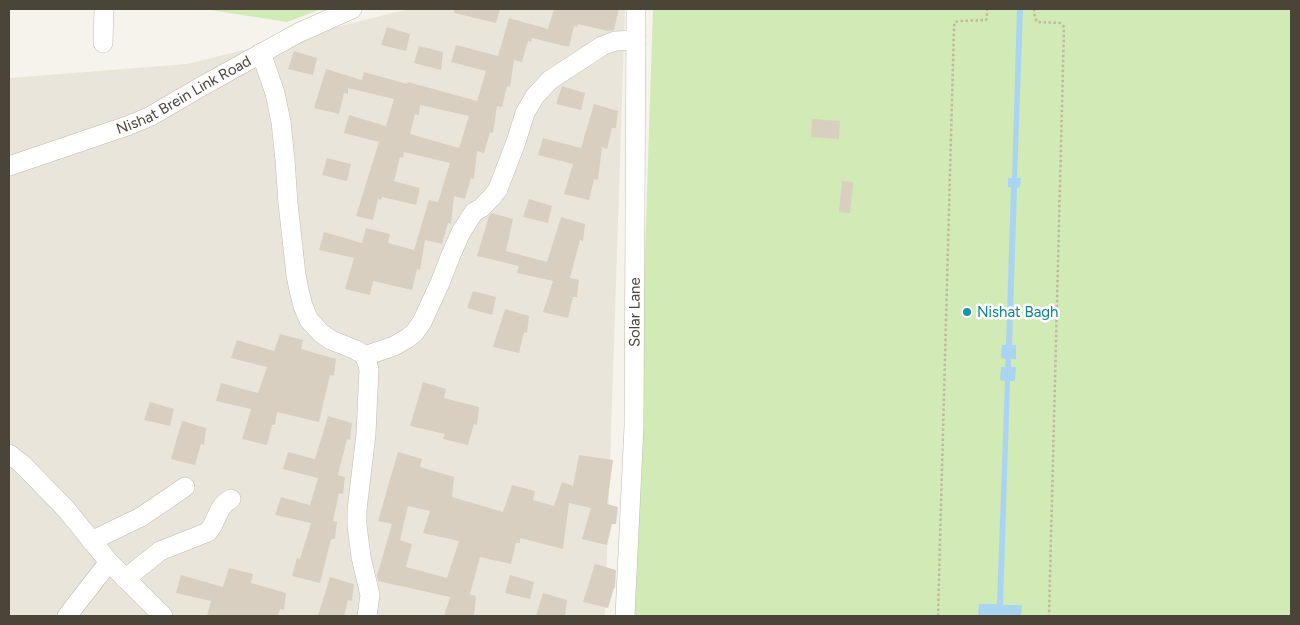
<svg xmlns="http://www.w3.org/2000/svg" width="1300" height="625" font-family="Figtree,sans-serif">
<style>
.residential{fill:#eae5da}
.green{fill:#d2eab5}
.water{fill:#a9d4f2}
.building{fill:#d8cfc1;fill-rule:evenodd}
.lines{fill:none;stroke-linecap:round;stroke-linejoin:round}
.minor-casing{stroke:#c2bbae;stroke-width:20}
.path{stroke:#c4b79f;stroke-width:2.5;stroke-dasharray:2.5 2.5;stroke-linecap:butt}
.minor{stroke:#fff;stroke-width:19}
.culture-dot{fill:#0f9aa8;stroke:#fff;stroke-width:2}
.labels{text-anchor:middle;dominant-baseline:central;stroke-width:5;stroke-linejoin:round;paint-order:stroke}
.street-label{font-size:15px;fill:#4b4439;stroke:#fff}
.culture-label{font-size:15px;fill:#0d838f;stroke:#fff;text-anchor:start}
</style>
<rect width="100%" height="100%" fill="#f6f3ec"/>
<polygon class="residential" points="409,9 625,9 605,616 9,616 9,78 187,64"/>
<g class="green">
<polygon points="204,9 321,9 287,22"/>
<polygon points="653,9 1291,9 1291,616 633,616"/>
</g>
<polygon class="water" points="1017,9 1023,9 1017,178 1021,178 1020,187 1017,188 1012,345 1016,345 1016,359 1011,359 1011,367 1016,367 1015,381 1010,381 1003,605 1022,605 1021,616 978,616 979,604 997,604 1005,381 1000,380 1001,367 1005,367 1006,359 1001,358 1002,345 1006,345 1011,187 1008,187 1008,178 1012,178"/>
<g class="building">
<polygon points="454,9 500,9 496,23 454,13"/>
<path d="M554,9H619L614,30L608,31L578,24L577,27L574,26L569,47L532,38L531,42L528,41L522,62L514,60L510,87L507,86L502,107L497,106L493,133L490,132L484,153L477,151L474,179L471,178L465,199L454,196L451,224L448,223L442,244L425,240L420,270L417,269L412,290L373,281L370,295L345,289L354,258L319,250L324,232L362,243L366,228L390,234L388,243L414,250L429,200L438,202L450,163L404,152L403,158L400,157L394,181L420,188L416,205L382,197L381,200L378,199L373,220L356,216L379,142L344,133L349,115L386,126L394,99L348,88V94L344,93L339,114L314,108L326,69L362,80L364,72L407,84L408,82L477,101L486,71L451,62L456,45L498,56L509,18L548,29ZM420,105L469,116L459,148L410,134L415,114L419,115Z"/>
<polygon points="387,27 410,34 406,51 381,45"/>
<polygon points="419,46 443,52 441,70 414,63"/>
<polygon points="294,51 317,58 313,75 288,69"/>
<polygon points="562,86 585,93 581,110 556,104"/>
<polygon points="594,104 618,111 616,128 612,128 607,149 602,147 598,180 594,179 589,200 564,194 573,164 538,155 543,138 581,148"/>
<polygon points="812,119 840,121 839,139 811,137"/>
<polygon points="327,158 351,164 347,181 322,175"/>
<polygon points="842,181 853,182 850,213 839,212"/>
<polygon points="529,199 552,206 548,223 523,217"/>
<polygon points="492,213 513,219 506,251 547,262 561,217 585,224 583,241 580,240 570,278 579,280 577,297 573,297 568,318 543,312 553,281 517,273 519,266 477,256 489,216"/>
<polygon points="473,291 496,297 492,315 467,308"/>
<polygon points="505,309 529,316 527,333 524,332 519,353 493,347"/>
<polygon points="280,334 303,340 301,349 336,359 334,376 330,375 319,422 277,412 275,425 272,425 267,445 242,439 251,409 216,401 221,383 258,393 267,367 231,358 237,340 274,351"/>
<polygon points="423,382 446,389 444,398 479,407 477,425 474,424 468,445 443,439 445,434 410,426"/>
<polygon points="150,402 174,409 170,426 144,420"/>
<polygon points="328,416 352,423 350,440 347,439 338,475 345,477 343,494 339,493 333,521 337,522 335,539 331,539 320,583 292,576 297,558 300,559 311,523 275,515 281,497 310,505 318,478 283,469 288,452 315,459"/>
<polygon points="182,421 206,428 204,445 201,444 195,465 171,459"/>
<path d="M398,452L422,459L420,467L454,477L452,497L503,512L512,485L535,491L533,500L554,506L562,482L573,486L579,455L613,460L607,504L618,507L616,524H612L607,545L582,539L591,508L569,503L563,549L520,538V543H516L511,564L480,557L470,594L476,596L474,616H444L450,597L378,581L377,576L392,524L378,521ZM408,506L430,511L423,533L459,541L447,578L406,567L412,544L400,540Z"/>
<polygon points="595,564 616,570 615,588 614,588 608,608 583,602"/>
<polygon points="229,568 253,574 251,583 286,593 284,610 280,609 278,616 207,616 211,601 176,593 181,575 223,587"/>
<polygon points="510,575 534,582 530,599 505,593"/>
<polygon points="330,577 354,584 352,601 348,600 344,616 318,616"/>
<polygon points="543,593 567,600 565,616 536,616"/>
</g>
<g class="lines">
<g class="minor-casing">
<g id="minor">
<polyline points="103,43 104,9"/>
<polyline points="261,53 275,93 281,122 285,160 288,203 296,275 299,290 303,306 309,320 322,334 331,340 356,350 365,356 369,369 366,434 357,510 357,525 361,557 370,595 367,616"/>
<path id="s1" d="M9,166L127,126L149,117L204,85L298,33L352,9"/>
<polyline points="365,356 394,346 408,338 415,332 422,322 440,283 450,257 461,232 474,212 481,208 492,197 498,189 516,142 525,113 535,96 550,80 602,46 615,41 636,40"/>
<polyline points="9,454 21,463 65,508 109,562 163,616"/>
<polyline points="91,541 141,517 185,487"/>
<path d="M125,579L160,551L208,532C218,521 216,507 231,499"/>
<polyline points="67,616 109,562"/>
<path id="s2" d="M625,616L634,426L636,9"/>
</g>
</g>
<g class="path">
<polyline points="1034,9 1035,18 1037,22 1060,23 1064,27 1049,616"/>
<polyline points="938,616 954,26 955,22 959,21 986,20 987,17 987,9"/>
</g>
<use href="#minor" class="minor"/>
</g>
<circle class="culture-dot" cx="967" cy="312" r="5"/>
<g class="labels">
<g class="street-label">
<text stroke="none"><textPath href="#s1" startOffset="189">Nishat Brein Link Road</textPath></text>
<text stroke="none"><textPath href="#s2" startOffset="304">Solar Lane</textPath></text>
</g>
<g class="culture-label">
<text x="977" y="312">Nishat Bagh</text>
</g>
</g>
<rect width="1300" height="625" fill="none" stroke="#4b4439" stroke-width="20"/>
</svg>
